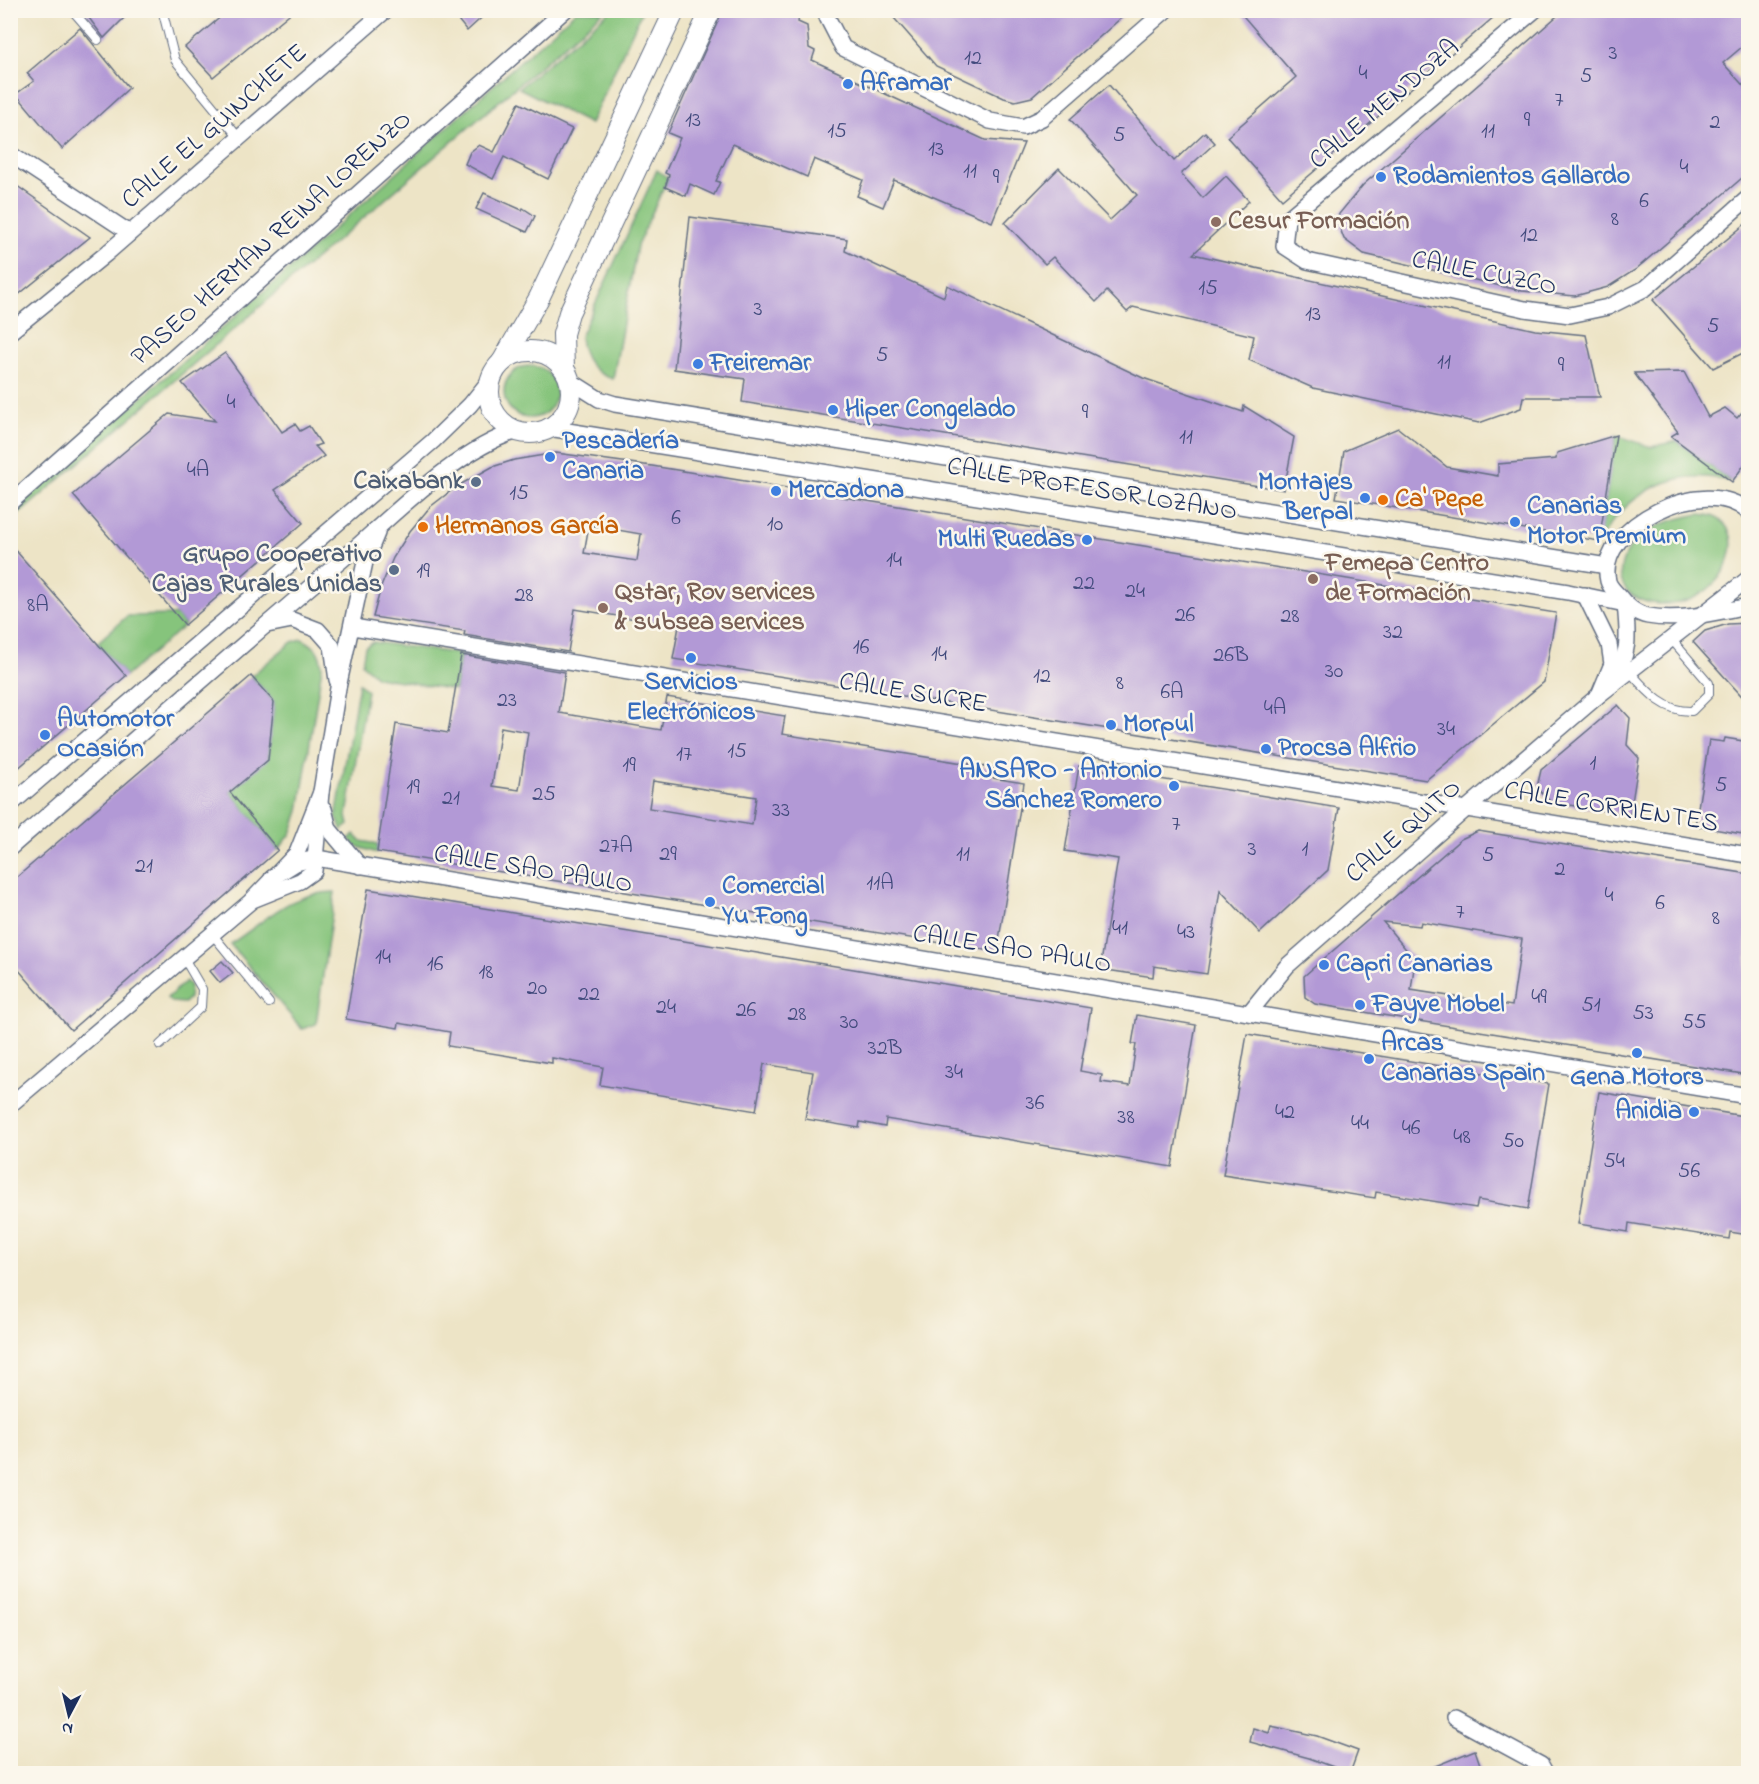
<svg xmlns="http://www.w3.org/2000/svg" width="1759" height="1784" font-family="'Indie Flower',sans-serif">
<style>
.green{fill:#86c47b;stroke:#507a6c;stroke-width:1.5}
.building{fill:#b299d6;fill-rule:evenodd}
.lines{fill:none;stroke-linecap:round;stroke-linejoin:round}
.service-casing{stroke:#646e82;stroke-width:10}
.minor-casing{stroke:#646e82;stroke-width:18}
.tertiary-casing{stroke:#646e82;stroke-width:22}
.service{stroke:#fff;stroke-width:8}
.minor{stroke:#fff;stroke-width:15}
.tertiary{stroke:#fff;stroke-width:20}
.shop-dot{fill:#3f7fe0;stroke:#fbf7ec;stroke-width:2}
.education-dot{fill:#8d6e63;stroke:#fbf7ec;stroke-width:2}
.service-dot{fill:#5c6f8a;stroke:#fbf7ec;stroke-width:2}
.food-dot{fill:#e8710a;stroke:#fbf7ec;stroke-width:2}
.labels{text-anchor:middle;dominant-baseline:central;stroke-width:5;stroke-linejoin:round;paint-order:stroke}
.number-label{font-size:22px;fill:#414a7c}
.shop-label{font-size:26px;font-weight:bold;fill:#366cbe;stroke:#fbf7ec;text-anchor:start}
.street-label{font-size:26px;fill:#1b2f5e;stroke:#fbf7ec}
.education-label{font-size:26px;font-weight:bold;fill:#785e54;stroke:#fbf7ec;text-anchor:start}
.service-label{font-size:26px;font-weight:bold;fill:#4e5e75;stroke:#fbf7ec;text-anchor:end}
.food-label{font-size:26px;font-weight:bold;fill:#c56008;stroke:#fbf7ec;text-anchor:start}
</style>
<rect width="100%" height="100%" fill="#fbf7ec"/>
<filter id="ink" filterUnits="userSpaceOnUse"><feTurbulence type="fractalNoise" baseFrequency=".0167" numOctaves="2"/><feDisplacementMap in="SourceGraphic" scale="12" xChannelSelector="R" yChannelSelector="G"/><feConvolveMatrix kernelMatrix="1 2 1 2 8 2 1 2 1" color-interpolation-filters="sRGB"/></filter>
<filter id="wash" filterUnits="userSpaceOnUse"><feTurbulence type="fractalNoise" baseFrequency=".008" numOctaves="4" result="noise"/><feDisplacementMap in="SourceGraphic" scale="24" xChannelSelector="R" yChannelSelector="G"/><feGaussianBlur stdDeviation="1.35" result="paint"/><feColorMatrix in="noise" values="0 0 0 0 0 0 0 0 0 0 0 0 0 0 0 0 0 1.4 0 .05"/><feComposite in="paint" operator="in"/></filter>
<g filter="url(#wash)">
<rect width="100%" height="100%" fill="#ede4c6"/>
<g class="green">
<polygon points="611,10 642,11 590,124 519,88"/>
<polygon points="576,11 604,11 11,521 10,512 276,281"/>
<path d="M657,170L668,178L637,246L613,379C593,373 582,360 580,337Z"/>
<circle cx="530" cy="392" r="26"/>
<path d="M1616,435L1651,447L1677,441L1732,482C1676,465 1628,492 1599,541Z"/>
<path d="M1699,514C1759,516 1730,606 1663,604C1624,603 1607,576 1633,544C1649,525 1675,519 1699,514Z"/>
<polygon points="177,615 185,625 126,676 97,643 127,616"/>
<path d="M302,639C316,646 320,652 322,667L299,811L291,834L278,850L230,792L268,759L274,702L251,676L292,642Z"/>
<polygon points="373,642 461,654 455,690 377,677 362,664 365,647"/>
<polygon points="359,683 367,691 347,816 349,825 342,830 336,817"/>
<polygon points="354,834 361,841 378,844 377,853 356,846 349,839"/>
<path d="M335,892L316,1024L302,1029L230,944C268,920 287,893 335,892Z"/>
<polygon points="186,981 190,986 189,998 184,1003 171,1002 167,998"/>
</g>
<g id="blocks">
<g class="building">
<polygon points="83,10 132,10 104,38"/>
<polygon points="229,10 294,10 213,77 185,47"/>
<polygon points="450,10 490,10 467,31"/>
<polygon points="723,10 800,10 798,22 807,26 809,48 815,51 812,60 985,140 1024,143 992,222 894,180 883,207 857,196 863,180 814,159 807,177 733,144 716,181 720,182 714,195 690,184 686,196 665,187 669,175 665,173 680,138 668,133"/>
<polygon points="887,10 1130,10 1032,97 1015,101 1004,98 936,66"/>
<polygon points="1238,10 1502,10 1282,199 1227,137 1296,77"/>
<polygon points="1564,10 1749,10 1749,41 1723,63 1749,92 1749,172 1635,270 1608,287 1575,296 1522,291 1364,254 1344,239 1337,220 1339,214 1363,185"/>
<polygon points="80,28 129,88 62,149 16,94 34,81 27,73"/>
<polygon points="1109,85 1174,161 1205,132 1215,143 1181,174 1203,198 1226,176 1249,201 1193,254 1535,330 1586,335 1600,397 1523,397 1521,408 1479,423 1313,388 1249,360 1254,336 1133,307 1127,312 1107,291 1096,302 1053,257 1045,264 1005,223 1059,168 1110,220 1137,195 1070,119"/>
<polygon points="519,103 572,129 548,179 504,157 493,179 465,164 470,152 479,145 494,152"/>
<polygon points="10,181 90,237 18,295 10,289"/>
<polygon points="484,193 522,210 523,208 535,216 527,232 476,209"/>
<polygon points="690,217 847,239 845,251 944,297 947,285 1143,378 1243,412 1244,406 1294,437 1284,490 742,402 745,379 674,369"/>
<polygon points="1749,221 1749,350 1713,368 1653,300"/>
<polygon points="225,353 282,432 295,424 300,431 309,426 321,444 315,446 324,456 275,490 303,523 185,625 73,495 169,414 215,421 182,383"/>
<polygon points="1684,372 1708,417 1725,408 1737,418 1749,404 1749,458 1732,482 1671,436 1678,432 1634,373"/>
<polygon points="1398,428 1447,467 1498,476 1498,464 1556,459 1557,453 1616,435 1599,541 1336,498 1344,451"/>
<path d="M556,453L652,466L1556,613L1544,682L1426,780L673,659L679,626L575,609L568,652L464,635L465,631L373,617L381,587L393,558L410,531L430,507L456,487L492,467L514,460ZM589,525L641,534L637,561L584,553Z"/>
<polygon points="10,544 126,676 10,775"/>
<polygon points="1749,623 1749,704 1693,642 1705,631 1728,624"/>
<path d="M461,655L565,672L559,713L661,730L667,697L785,716L782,734L994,768L993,778L1024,783L997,952L377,852L396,724L448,733ZM501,727L528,732L519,790L492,786ZM653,781L756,797L752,825L649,808Z"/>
<polygon points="251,676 274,702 268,760 230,792 278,850 71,1030 10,960 10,883"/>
<polygon points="1618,705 1630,718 1627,745 1639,758 1630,815 1551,802 1541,792 1538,783 1541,770"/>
<polygon points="1725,738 1749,742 1749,835 1695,826 1709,740 1724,742"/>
<polygon points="1079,766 1339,808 1328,870 1260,933 1220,890 1207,974 1154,966 1153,977 1100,969 1118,859 1065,851"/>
<path d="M1478,831L1749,874L1746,987L1749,988V1075L1315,1004L1305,997L1304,976L1461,839ZM1383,922L1420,926L1421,922L1522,939L1512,1006L1411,990L1415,960Z"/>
<polygon points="368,889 1091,1008 1080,1071 1102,1075 1101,1082 1130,1086 1136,1044 1132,1044 1137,1015 1196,1025 1172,1167 886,1119 885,1127 860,1122 859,1128 805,1119 813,1072 764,1064 756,1111 600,1085 603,1067 552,1058 552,1063 448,1046 450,1032 399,1023 398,1028 346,1019"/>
<polygon points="222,961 233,973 220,983 210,971"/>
<polygon points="1247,1034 1549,1084 1528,1209 1478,1200 1476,1208 1376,1192 1375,1198 1223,1175"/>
<polygon points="1599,1092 1749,1117 1749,1235 1730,1232 1729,1239 1629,1223 1628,1232 1578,1224"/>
<polygon points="1271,1726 1317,1736 1358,1751 1350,1773 1309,1758 1250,1742 1253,1728 1269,1733"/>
<polygon points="1475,1750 1483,1773 1418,1773"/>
</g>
</g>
</g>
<g filter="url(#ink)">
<use href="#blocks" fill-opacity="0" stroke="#646e82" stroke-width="1.5"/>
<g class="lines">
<g class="service-casing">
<g id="service">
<polyline points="72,10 98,40"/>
<polyline points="163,13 175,60 239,138"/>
<path d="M1630,672C1647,691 1664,712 1692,711L1709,694V683L1672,640"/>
<polyline points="213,935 269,1003"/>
<polyline points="160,1045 201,1007 202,989 185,960"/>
</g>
</g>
<g class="minor-casing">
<g id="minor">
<polyline points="827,10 827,17 843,48 990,121 1023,127 1042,118 1166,10"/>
<polyline points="1535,10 1287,219 1284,246 1307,261 1525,309 1570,315 1608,307 1646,288 1748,198"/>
<polyline points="10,154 130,233"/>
<polyline points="10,332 106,254 386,10"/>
<polyline points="569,380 599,399 615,404 1607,566"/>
<polyline points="549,428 1568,592 1625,604"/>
<polyline points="10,503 565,10"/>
<path d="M1748,512C1706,472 1595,527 1608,581C1609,586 1615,592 1619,596C1625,605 1637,614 1648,616C1681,622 1716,612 1748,606"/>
<polyline points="1585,595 1609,644 1612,664 1599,695"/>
<polyline points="267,625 292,620 318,630 332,646 337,680"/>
<polyline points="353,627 1748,855"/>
<path d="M1611,680C1631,657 1628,633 1625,604"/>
<polyline points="10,805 433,441 470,405 490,380"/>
<polyline points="324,809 329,829 360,866"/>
<path d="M10,848C121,751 231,654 343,559C389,519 459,447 518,431"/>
<polyline points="272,878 296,863 316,858 1748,1096"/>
<polyline points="255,899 300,881 314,871 321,792 338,688 365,562 377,533"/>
<polyline points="1249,1013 1287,966 1466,809 1599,695 1748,579"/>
<polyline points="10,1105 250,902 297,853 321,792"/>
<polyline points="1454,1718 1541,1765 1546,1774"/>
</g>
</g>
<g class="tertiary-casing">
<g id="tertiary">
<circle cx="530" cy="392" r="41"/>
<polyline points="502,362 539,298 675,10"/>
<polyline points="564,369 563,334 569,313 711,10"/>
</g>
</g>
<use href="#service" class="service"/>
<use href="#minor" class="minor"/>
<use href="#tertiary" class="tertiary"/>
</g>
</g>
<g class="shop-dot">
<circle cx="848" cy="84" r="6"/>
<circle cx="1381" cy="177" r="6"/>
<circle cx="698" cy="364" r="6"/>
<circle cx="833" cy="410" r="6"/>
<circle cx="550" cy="457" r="6"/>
<circle cx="776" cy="491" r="6"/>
<circle cx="1365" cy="498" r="6"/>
<circle cx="1515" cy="522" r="6"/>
<circle cx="1087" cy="540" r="6"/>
<circle cx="691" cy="658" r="6"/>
<circle cx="1111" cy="725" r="6"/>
<circle cx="45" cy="735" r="6"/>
<circle cx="1266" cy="749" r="6"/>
<circle cx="1174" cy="786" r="6"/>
<circle cx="710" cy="902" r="6"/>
<circle cx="1324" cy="965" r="6"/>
<circle cx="1360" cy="1005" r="6"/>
<circle cx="1637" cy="1053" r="6"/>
<circle cx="1369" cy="1059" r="6"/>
<circle cx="1694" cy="1112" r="6"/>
</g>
<g class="education-dot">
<circle cx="1216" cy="222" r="6"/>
<circle cx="1313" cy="579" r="6"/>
<circle cx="603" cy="608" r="6"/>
</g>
<g class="service-dot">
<circle cx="476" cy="482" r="6"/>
<circle cx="394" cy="570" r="6"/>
</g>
<g class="food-dot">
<circle cx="1383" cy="500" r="6"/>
<circle cx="423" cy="527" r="6"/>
</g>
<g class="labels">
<g class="number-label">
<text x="1613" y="54">3</text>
<text x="973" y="59">12</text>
<text x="1363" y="74">4</text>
<text x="1586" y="77">5</text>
<text x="1559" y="101">7</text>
<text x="693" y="121">13</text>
<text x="1527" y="121">9</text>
<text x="1715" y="123">2</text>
<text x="837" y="132">15</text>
<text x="1488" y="132">11</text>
<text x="1119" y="136">5</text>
<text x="936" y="150">13</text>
<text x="1684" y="168">4</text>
<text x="970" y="172">11</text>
<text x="996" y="178">9</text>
<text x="1644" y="202">6</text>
<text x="1615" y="220">8</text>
<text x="1529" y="236">12</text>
<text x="1208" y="289">15</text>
<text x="758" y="310">3</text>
<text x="1313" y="315">13</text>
<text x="1713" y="327">5</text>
<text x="882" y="356">5</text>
<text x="1444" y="363">11</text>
<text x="1561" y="366">9</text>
<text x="231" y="403">4</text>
<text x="1085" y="413">9</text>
<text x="1186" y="438">11</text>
<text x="198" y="471">4A</text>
<text x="519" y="494">15</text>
<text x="676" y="519">6</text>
<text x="775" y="525">10</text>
<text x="894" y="561">14</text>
<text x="423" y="572">19</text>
<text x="1084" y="584">22</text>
<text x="1135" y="592">24</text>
<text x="524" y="596">28</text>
<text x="38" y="606">8A</text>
<text x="1185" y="616">26</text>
<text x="1290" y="617">28</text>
<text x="1393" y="633">32</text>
<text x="861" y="648">16</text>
<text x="939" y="655">14</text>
<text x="1231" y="656">26B</text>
<text x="1334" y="672">30</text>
<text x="1042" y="677">12</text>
<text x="1120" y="684">8</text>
<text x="1172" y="693">6A</text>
<text x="507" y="701">23</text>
<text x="1275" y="709">4A</text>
<text x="1446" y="730">34</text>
<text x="737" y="752">15</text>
<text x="684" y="755">17</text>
<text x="1593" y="764">1</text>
<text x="629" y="766">19</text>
<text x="1721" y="786">5</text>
<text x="413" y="788">19</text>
<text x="544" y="795">25</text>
<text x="451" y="799">21</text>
<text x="781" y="811">33</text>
<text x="1176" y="825">7</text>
<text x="616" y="847">27A</text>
<text x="1252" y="850">3</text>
<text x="1305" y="850">1</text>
<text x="668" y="855">29</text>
<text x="963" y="855">11</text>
<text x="1488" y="856">5</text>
<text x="144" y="867">21</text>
<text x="1560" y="870">2</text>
<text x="880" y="884">11A</text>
<text x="1609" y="896">4</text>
<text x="1660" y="904">6</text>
<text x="1460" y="913">7</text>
<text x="1716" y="919">8</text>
<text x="1120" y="929">41</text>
<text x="1186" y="933">43</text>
<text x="383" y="958">14</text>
<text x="435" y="965">16</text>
<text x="486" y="973">18</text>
<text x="537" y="989">20</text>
<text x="589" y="995">22</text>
<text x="1539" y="998">49</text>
<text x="1591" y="1006">51</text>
<text x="666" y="1008">24</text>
<text x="746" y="1011">26</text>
<text x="1643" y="1014">53</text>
<text x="797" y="1015">28</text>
<text x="849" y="1023">30</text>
<text x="1694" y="1023">55</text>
<text x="885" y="1049">32B</text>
<text x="954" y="1073">34</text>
<text x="1035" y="1104">36</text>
<text x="1285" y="1113">42</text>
<text x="1126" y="1118">38</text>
<text x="1360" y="1124">44</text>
<text x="1411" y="1129">46</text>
<text x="1462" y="1138">48</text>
<text x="1513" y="1142">50</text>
<text x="1614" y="1162">54</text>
<text x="1689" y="1172">56</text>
</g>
<g class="shop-label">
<text x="860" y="84">Aframar</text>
<text x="1393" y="177">Rodamientos Gallardo</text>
<text x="710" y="364">Freiremar</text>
<text x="845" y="410">Hiper Congelado</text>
<text x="562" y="442">Pescadería<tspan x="562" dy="30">Canaria</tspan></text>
<text x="1353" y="483" text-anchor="end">Montajes<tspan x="1353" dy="30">Berpal</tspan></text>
<text x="788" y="491">Mercadona</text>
<text x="1527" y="507">Canarias<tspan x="1527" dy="30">Motor Premium</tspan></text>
<text x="1075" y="540" text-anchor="end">Multi Ruedas</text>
<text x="691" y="683" text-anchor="middle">Servicios<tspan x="691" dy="30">Electrónicos</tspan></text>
<text x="57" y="720">Automotor<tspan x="57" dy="30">Ocasión</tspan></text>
<text x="1123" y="725">Morpul</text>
<text x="1278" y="749">Procsa Alfrio</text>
<text x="1162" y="771" text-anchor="end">ANSARO - Antonio<tspan x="1162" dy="30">Sánchez Romero</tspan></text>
<text x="722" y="887">Comercial<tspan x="722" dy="30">Yu Fong</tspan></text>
<text x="1336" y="965">Capri Canarias</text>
<text x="1372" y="1005">Fayve Mobel</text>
<text x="1381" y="1044">Arcas<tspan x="1381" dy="30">Canarias Spain</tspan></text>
<text x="1637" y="1078" text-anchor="middle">Gena Motors</text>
<text x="1682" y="1112" text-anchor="end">Anidia</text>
</g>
<g class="street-label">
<text transform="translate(1385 105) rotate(-40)">CALLE MENDOZA</text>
<text transform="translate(215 127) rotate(-41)">CALLE EL GUINCHETE</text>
<text transform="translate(272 239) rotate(-42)">PASEO HERMAN REINA LORENZO</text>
<text transform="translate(1484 274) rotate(11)">CALLE CUZCO</text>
<text transform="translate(1092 490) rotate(9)">CALLE PROFESOR LOZANO</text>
<text transform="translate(913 694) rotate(9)">CALLE SUCRE</text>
<text transform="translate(1611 808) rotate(9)">CALLE CORRIENTES</text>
<text transform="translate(1404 832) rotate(-41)">CALLE QUITO</text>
<text transform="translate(533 870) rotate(9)">CALLE SAO PAULO</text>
<text transform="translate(1012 950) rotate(9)">CALLE SAO PAULO</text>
</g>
<g class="education-label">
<text x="1228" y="222">Cesur Formación</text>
<text x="1325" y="564">Femepa Centro<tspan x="1325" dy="30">de Formación</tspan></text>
<text x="615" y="593">Qstar, Rov services<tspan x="615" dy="30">&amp; subsea services</tspan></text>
</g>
<g class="service-label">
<text x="464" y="482">Caixabank</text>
<text x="382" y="555">Grupo Cooperativo<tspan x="382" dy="30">Cajas Rurales Unidas</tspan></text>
</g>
<g class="food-label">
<text x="1395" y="500">Ca' Pepe</text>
<text x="435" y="527">Hermanos García</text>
</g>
</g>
<rect width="1759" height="1784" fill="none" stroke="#fbf7ec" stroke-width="36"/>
<g transform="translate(69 1715) rotate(187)" stroke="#fbf7ec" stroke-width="4.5" paint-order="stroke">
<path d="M0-4.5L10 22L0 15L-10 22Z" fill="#1b2f5e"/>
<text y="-9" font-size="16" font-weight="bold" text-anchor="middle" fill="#1b2f5e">N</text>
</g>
</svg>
